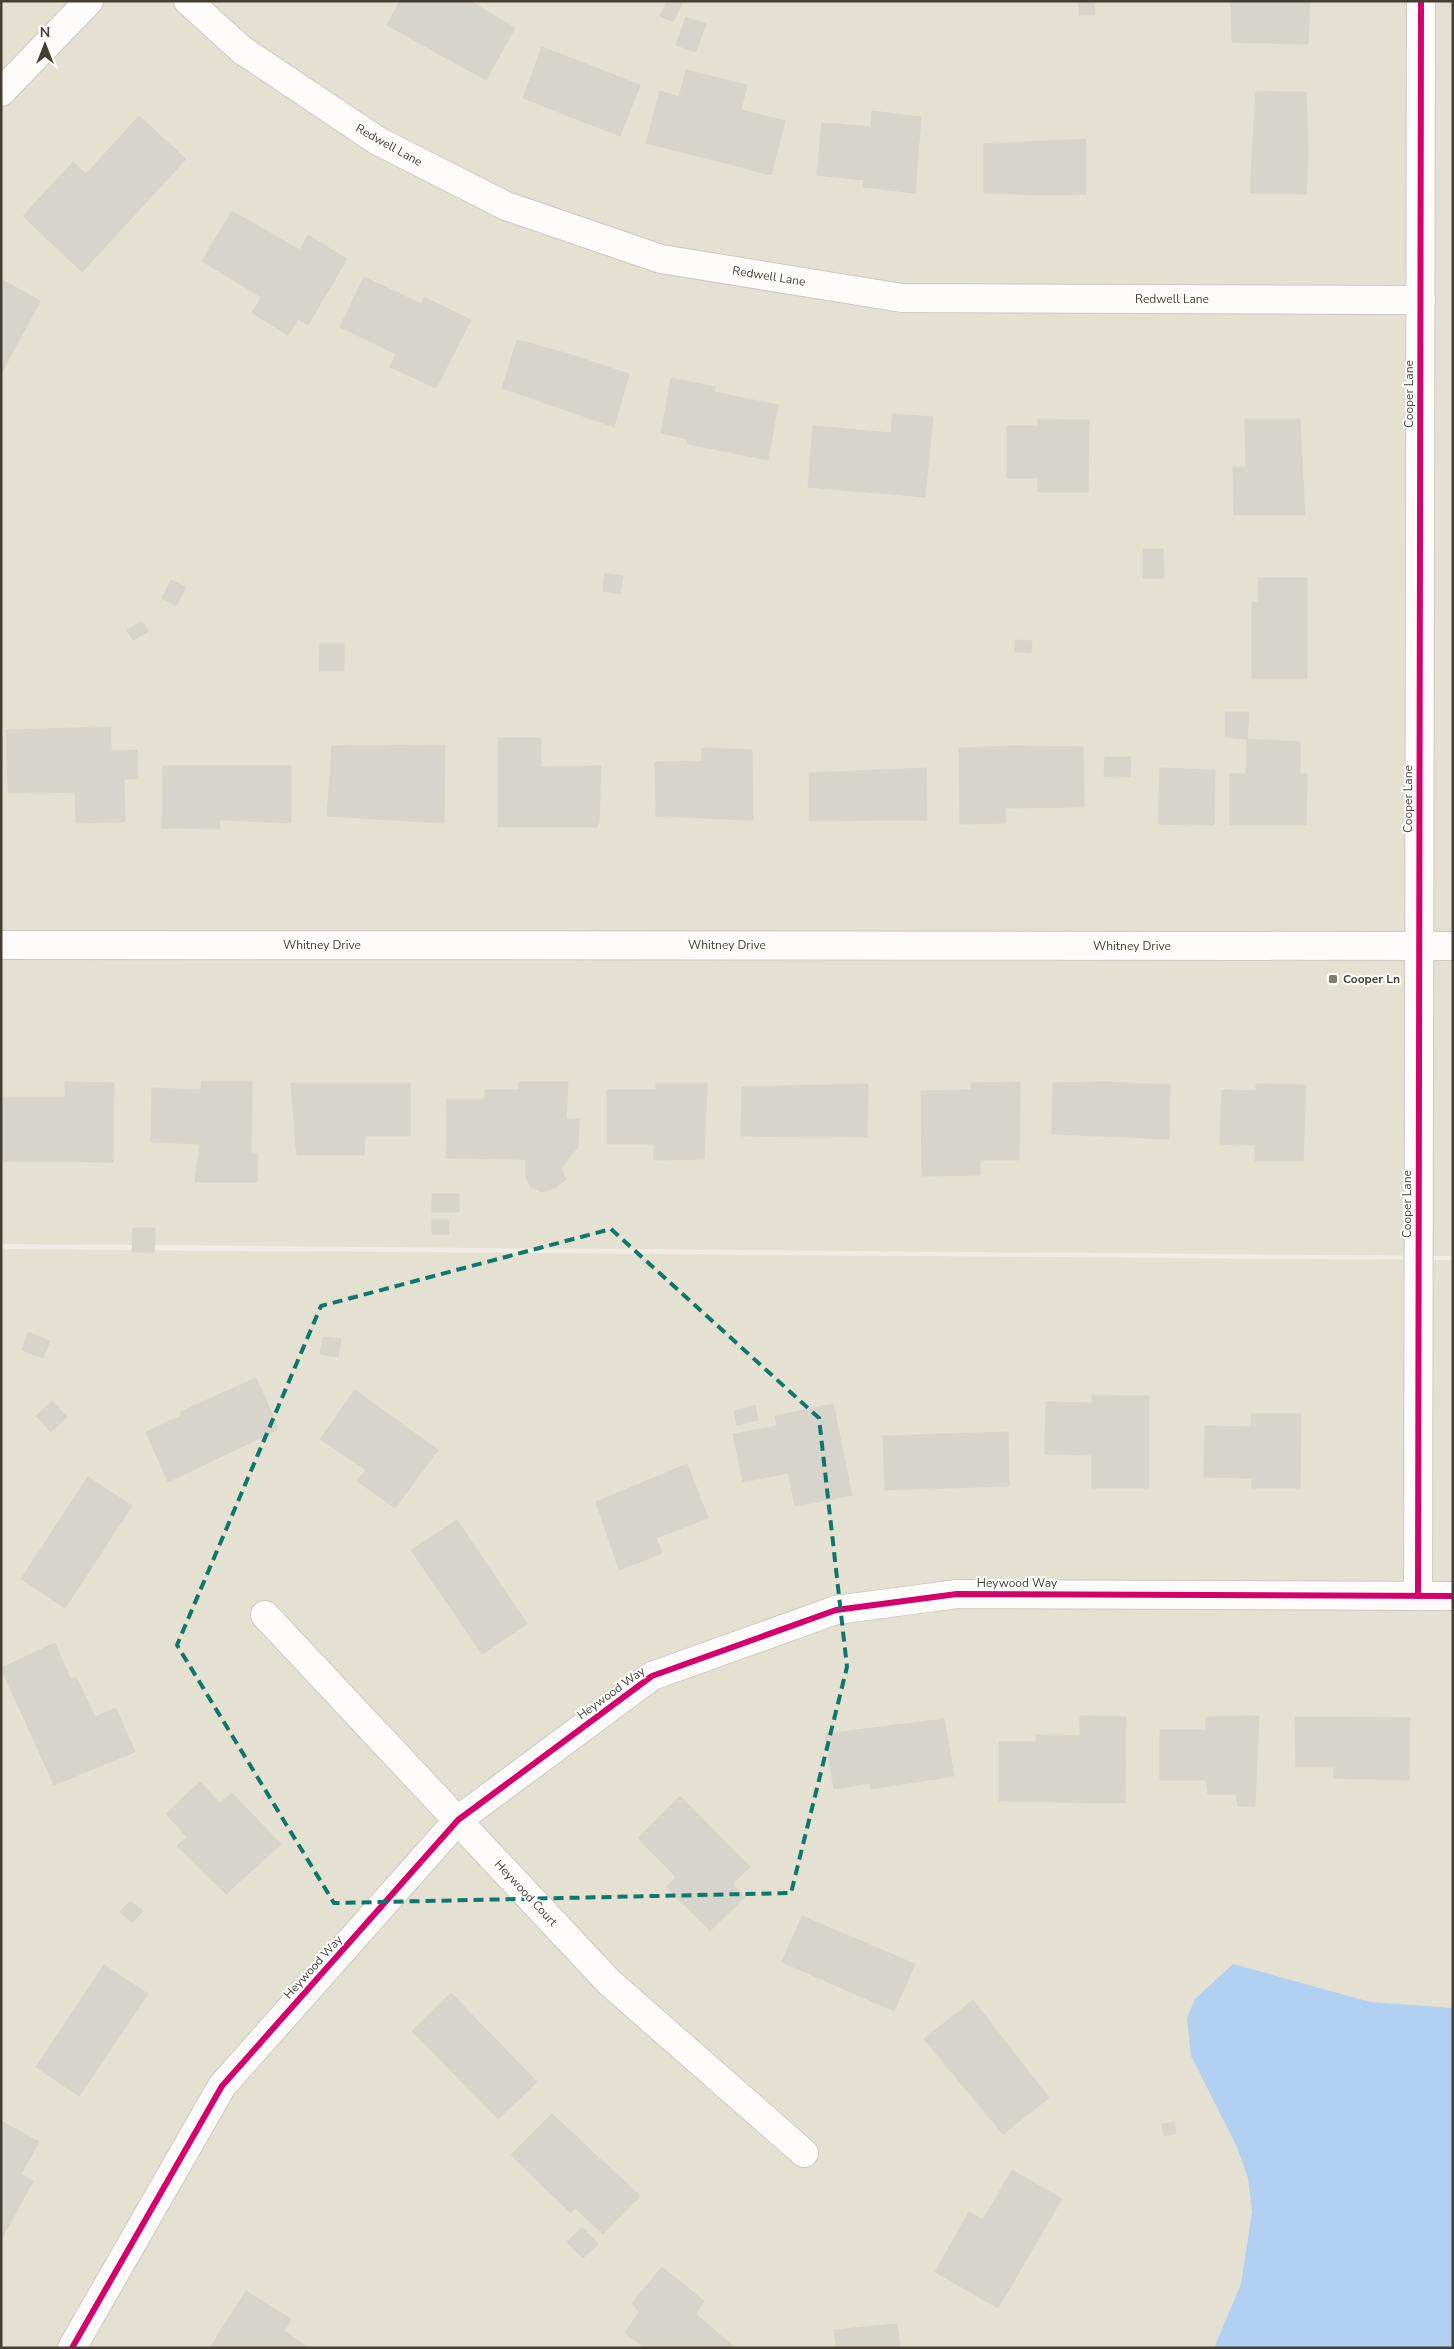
<svg xmlns="http://www.w3.org/2000/svg" width="1454" height="2349" font-family="'Nunito Sans',sans-serif">
<style>
.residential{fill:#e4e1d2}
.water{fill:#b1d0f2}
.building{fill:#d7d4cc;stroke:#d7d4cb}
.lines{fill:none;stroke-linecap:round;stroke-linejoin:round}
.minor-casing{stroke:#cbc9c1;stroke-width:30}
.tertiary-casing{stroke:#cbc9c1;stroke-width:30}
.minor{stroke:#fdfcfb;stroke-width:28}
.tertiary{stroke:#fdfcfb;stroke-width:28}
.cycleway-casing{stroke:#fff;stroke-width:9}
.cycleway{stroke:#d6006c;stroke-width:6}
.marked{fill:none;stroke:#0f766e;stroke-width:4;stroke-dasharray:10 6;stroke-linejoin:round}
.poi-dot{fill:#807c71;stroke:#fff;stroke-width:2}
.labels{text-anchor:middle;dominant-baseline:central;stroke-width:4;stroke-linejoin:round;paint-order:stroke}
.street-label{font-size:12px;fill:#443f32;stroke:#fff}
.poi-label{font-size:12px;font-weight:bold;fill:#443f32;stroke:#fff;text-anchor:start}
</style>
<rect width="100%" height="100%" fill="#efede5"/>
<g class="residential">
<polygon points="1,1 1453,1 1453,1256 1,1244"/>
<polygon points="1,1249 1453,1260 1453,2348 1,2348"/>
</g>
<polygon class="water" points="1233,1964 1370,2002 1453,2008 1453,2348 1214,2348 1241,2284 1252,2212 1248,2178 1237,2147 1191,2056 1187,2018 1195,1999"/>
<g class="building">
<polygon points="400,1 470,1 515,28 486,80 387,25"/>
<polygon points="667,1 682,3 673,22 660,16"/>
<polygon points="1079,1 1094,1 1095,15 1079,15"/>
<polygon points="1231,1 1310,1 1308,44 1232,42"/>
<polygon points="686,17 706,24 696,52 676,45"/>
<polygon points="542,47 640,85 620,136 523,98"/>
<polygon points="686,70 747,85 741,110 785,121 771,175 646,143 660,91 679,97"/>
<polygon points="1256,91 1306,92 1308,155 1306,194 1250,193"/>
<polygon points="872,111 921,117 915,193 863,187 864,180 817,175 822,123 871,127"/>
<polygon points="139,116 186,159 82,272 23,216 73,162 86,174"/>
<polygon points="1086,139 1086,194 1047,195 984,193 984,144"/>
<polygon points="232,211 300,250 308,235 347,259 308,325 298,319 288,335 252,313 261,297 202,261"/>
<polygon points="364,277 421,304 424,297 471,320 436,388 390,367 396,354 340,327"/>
<polygon points="1,279 40,301 1,374"/>
<polygon points="517,340 569,354 629,374 614,427 502,388"/>
<polygon points="671,378 716,387 714,392 778,405 768,460 688,444 687,439 661,433"/>
<polygon points="893,414 933,417 925,497 808,487 813,426 891,433"/>
<polygon points="1038,419 1089,420 1088,492 1038,492 1038,478 1007,478 1007,426 1038,426"/>
<polygon points="1245,419 1300,419 1305,515 1234,515 1233,467 1246,467"/>
<polygon points="1143,549 1163,549 1164,578 1143,578"/>
<polygon points="605,573 623,576 620,594 603,591"/>
<polygon points="1258,578 1307,578 1307,679 1252,679 1252,602 1258,602"/>
<polygon points="171,580 186,587 176,606 162,598"/>
<polygon points="142,621 149,631 133,640 127,630"/>
<polygon points="1015,640 1032,641 1031,653 1015,652"/>
<polygon points="320,643 344,643 344,671 319,671"/>
<polygon points="1225,712 1249,712 1247,739 1225,737"/>
<polygon points="111,727 111,751 137,750 138,779 124,779 125,822 76,823 75,792 8,793 6,730"/>
<polygon points="498,738 541,738 541,767 601,766 599,822 597,827 498,827"/>
<polygon points="1247,739 1300,742 1300,774 1307,774 1306,825 1230,825 1230,774 1246,774"/>
<polygon points="445,745 444,823 327,816 332,746"/>
<polygon points="1016,746 1083,747 1084,807 1005,808 1006,823 960,824 959,748"/>
<polygon points="702,748 752,750 753,820 656,816 655,762 702,761"/>
<polygon points="1105,757 1131,757 1130,777 1104,776"/>
<polygon points="163,766 291,766 291,823 219,820 220,829 162,828"/>
<polygon points="926,768 927,820 809,821 809,773"/>
<polygon points="1160,768 1215,770 1214,825 1158,824"/>
<polygon points="202,1081 252,1081 251,1153 258,1153 257,1182 195,1182 200,1144 151,1142 152,1088 201,1090"/>
<polygon points="65,1082 114,1083 113,1162 1,1161 1,1097 65,1097"/>
<polygon points="519,1082 568,1082 564,1160 446,1158 447,1099 485,1099 485,1090 519,1090"/>
<polygon points="1020,1082 1019,1160 980,1160 980,1175 922,1176 921,1091 971,1090 971,1083"/>
<polygon points="1105,1082 1170,1085 1169,1139 1052,1134 1053,1083"/>
<polygon points="291,1083 410,1083 410,1136 314,1136 314,1147 296,1147"/>
<polygon points="656,1083 707,1083 704,1159 654,1160 654,1144 607,1144 607,1090 656,1090"/>
<polygon points="868,1084 867,1137 741,1136 742,1087"/>
<polygon points="1256,1084 1306,1085 1303,1161 1255,1161 1255,1145 1220,1144 1222,1090 1256,1091"/>
<polygon points="565,1119 579,1119 578,1147 561,1168 566,1179 555,1188 542,1192 531,1187 526,1178 526,1159 564,1160"/>
<polygon points="314,1136 365,1136 364,1155 297,1155 296,1147 314,1147"/>
<rect x="432" y="1194" width="27" height="18"/>
<polygon points="432,1219 448,1219 449,1234 432,1234"/>
<polygon points="133,1228 155,1228 154,1253 132,1252"/>
<polygon points="28,1332 50,1341 43,1358 22,1350"/>
<polygon points="323,1337 341,1339 338,1357 320,1354"/>
<polygon points="256,1378 279,1429 168,1482 146,1432 181,1416 180,1412"/>
<polygon points="355,1390 438,1450 395,1508 357,1481 366,1470 320,1439"/>
<polygon points="1092,1395 1149,1396 1149,1488 1092,1488 1092,1455 1045,1454 1046,1402 1092,1403"/>
<polygon points="52,1401 67,1417 51,1432 36,1416"/>
<polygon points="833,1404 852,1495 795,1506 788,1473 743,1482 733,1434 777,1426 775,1416"/>
<polygon points="755,1405 758,1420 737,1425 734,1411"/>
<polygon points="1251,1414 1301,1414 1300,1488 1252,1488 1252,1478 1204,1477 1205,1426 1251,1427"/>
<polygon points="1008,1432 1009,1486 885,1490 883,1436"/>
<polygon points="687,1464 708,1518 656,1538 662,1553 619,1570 596,1502"/>
<polygon points="88,1477 132,1506 65,1608 21,1579"/>
<polygon points="457,1520 527,1624 482,1654 411,1550"/>
<polygon points="55,1643 71,1680 76,1677 95,1717 116,1708 135,1752 54,1785 1,1668"/>
<polygon points="1080,1716 1126,1717 1125,1803 999,1801 999,1742 1036,1742 1036,1735 1080,1736"/>
<polygon points="1259,1716 1255,1806 1238,1806 1236,1794 1208,1794 1206,1780 1160,1780 1160,1730 1206,1730 1206,1717"/>
<polygon points="1295,1717 1410,1718 1409,1780 1334,1778 1334,1767 1296,1767"/>
<polygon points="944,1719 954,1776 871,1789 870,1783 834,1789 825,1734"/>
<polygon points="200,1782 220,1803 232,1793 281,1844 226,1894 177,1846 187,1837 166,1814"/>
<polygon points="680,1796 750,1867 732,1884 745,1897 710,1931 666,1887 676,1877 638,1838"/>
<polygon points="130,1901 143,1911 132,1923 120,1912"/>
<polygon points="802,1916 915,1964 894,2011 782,1962"/>
<polygon points="104,1965 148,1994 79,2096 36,2067"/>
<polygon points="451,1993 537,2082 498,2119 412,2031"/>
<polygon points="973,2000 1049,2098 1003,2134 924,2039"/>
<polygon points="552,2114 640,2196 603,2234 575,2208 571,2213 511,2155"/>
<polygon points="1,2121 39,2142 21,2174 33,2181 2,2238"/>
<polygon points="1174,2122 1176,2133 1164,2136 1162,2124"/>
<polygon points="1012,2170 1062,2199 998,2308 935,2272 969,2212 983,2220"/>
<polygon points="582,2227 598,2244 583,2258 567,2242"/>
<polygon points="662,2267 704,2301 696,2314 735,2348 645,2348 625,2333 639,2312 632,2303"/>
<polygon points="246,2291 291,2319 284,2331 309,2348 210,2348"/>
<polygon points="897,2324 900,2348 836,2348 834,2330"/>
</g>
<g class="lines">
<g class="minor-casing">
<g id="minor">
<polyline points="188,1 242,50 378,141 506,206 661,259 902,298 1421,300"/>
<polyline points="1,92 89,1"/>
<polyline points="1418,1596 1421,1"/>
<polyline points="265,1615 609,1982 804,2153"/>
<polyline points="72,2348 222,2086 458,1820 652,1676 836,1610 957,1594 1453,1596"/>
</g>
</g>
<g class="tertiary-casing">
<polyline id="tertiary" points="1,945 1453,946"/>
</g>
<use href="#minor" class="minor"/>
<use href="#tertiary" class="tertiary"/>
<g class="cycleway-casing">
<g id="cycleway">
<polyline points="1418,1596 1421,1"/>
<polyline points="72,2348 222,2086 458,1820 652,1676 836,1610 957,1594 1453,1596"/>
</g>
</g>
<use href="#cycleway" class="cycleway"/>
</g>
<path class="marked" d="M611,1229L819,1418L847,1667L791,1893L334,1903L177,1645L321,1306Z"/>
<rect class="poi-dot" x="1328" y="974" width="10" height="10" rx="2.5"/>
<g class="labels">
<g class="street-label">
<text transform="translate(389 145) rotate(29)">Redwell Lane</text>
<text transform="translate(769 276) rotate(9)">Redwell Lane</text>
<text x="1172" y="299">Redwell Lane</text>
<text transform="translate(1409 394) rotate(-90)">Cooper Lane</text>
<text transform="translate(1408 799) rotate(-90)">Cooper Lane</text>
<text x="322" y="945">Whitney Drive</text>
<text x="727" y="945">Whitney Drive</text>
<text x="1132" y="946">Whitney Drive</text>
<text transform="translate(1407 1204) rotate(-90)">Cooper Lane</text>
<text x="1017" y="1583">Heywood Way</text>
<text transform="translate(611 1693) rotate(-36)">Heywood Way</text>
<text transform="translate(526 1893) rotate(47)">Heywood Court</text>
<text transform="translate(313 1967) rotate(-48)">Heywood Way</text>
</g>
<g class="poi-label">
<text x="1343" y="979">Cooper Ln</text>
</g>
</g>
<rect width="1454" height="2349" fill="none" stroke="#443f32" stroke-width="5"/>
<g transform="translate(45 45)" stroke="#ffffff" stroke-width="4" paint-order="stroke">
<path d="M0-4L9 19L0 12L-9 19Z" fill="#443f32"/>
<text y="-8" font-size="14" font-weight="bold" text-anchor="middle" fill="#443f32">N</text>
</g>
</svg>
